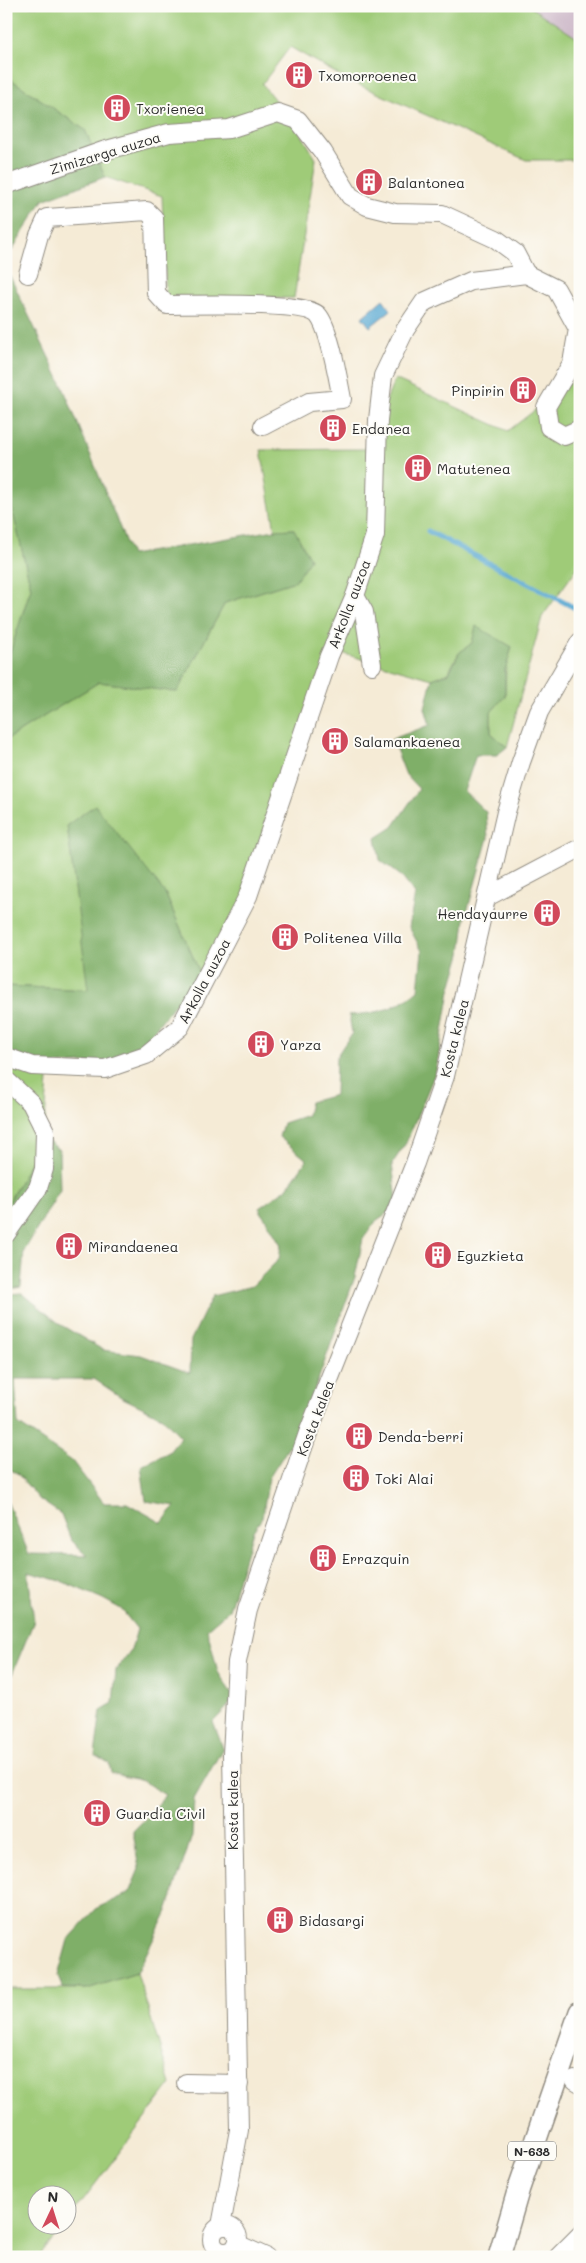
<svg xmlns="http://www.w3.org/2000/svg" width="586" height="2263" font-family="Mali,sans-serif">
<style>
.industrial{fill:#d0bdcc}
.green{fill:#9fcb78;stroke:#657b52}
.forest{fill:#7faf68;stroke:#556d4a;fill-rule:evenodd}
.water{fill:#56a7d1;stroke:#40697e}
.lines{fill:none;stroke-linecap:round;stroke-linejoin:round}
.stream{stroke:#56a7d1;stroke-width:5}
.minor-casing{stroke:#908b80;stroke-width:20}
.major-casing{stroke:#908b80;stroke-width:24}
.minor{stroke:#fff;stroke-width:18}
.major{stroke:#fff;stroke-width:21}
.labels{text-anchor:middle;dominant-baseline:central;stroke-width:4;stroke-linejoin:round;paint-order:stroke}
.shield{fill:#fdfcf7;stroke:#6a6a68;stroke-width:1}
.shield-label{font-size:12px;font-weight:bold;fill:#2b2b2b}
.poi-label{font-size:14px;fill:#2b2b2b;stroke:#fdfcf7;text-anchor:start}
.street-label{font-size:14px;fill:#2b2b2b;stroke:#fdfcf7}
</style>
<rect width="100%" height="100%" fill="#fdfcf7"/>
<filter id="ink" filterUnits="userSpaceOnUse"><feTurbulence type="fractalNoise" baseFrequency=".02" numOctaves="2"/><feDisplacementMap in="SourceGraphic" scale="10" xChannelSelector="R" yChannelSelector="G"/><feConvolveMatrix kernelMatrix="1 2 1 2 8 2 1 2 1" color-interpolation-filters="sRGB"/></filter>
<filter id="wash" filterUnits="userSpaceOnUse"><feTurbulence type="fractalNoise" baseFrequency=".0096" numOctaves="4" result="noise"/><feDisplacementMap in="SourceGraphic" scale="20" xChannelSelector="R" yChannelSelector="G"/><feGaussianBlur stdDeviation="1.12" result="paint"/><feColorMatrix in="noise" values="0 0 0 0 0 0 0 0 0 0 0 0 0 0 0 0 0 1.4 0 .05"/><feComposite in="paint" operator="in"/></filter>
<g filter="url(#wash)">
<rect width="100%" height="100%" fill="#f5ebd6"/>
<polygon class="industrial" points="529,6 580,6 580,40"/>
<g class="green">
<polygon points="6,6 529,6 580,40 580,160 526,160 344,78 290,47 262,84 299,130 316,159 294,298 166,298 162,196 105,177 85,130 6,76"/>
<polygon points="580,375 580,564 542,617 507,747 491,733 491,712 505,696 506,667 512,647 476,627 472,643 459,653 448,673 432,679 334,651 248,896 200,973 165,893 67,825 89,990 6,986 6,740 99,682 177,692 225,603 295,581 294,529 275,530 261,450 366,449 395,379 508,431"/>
<polygon points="6,483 31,588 6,665"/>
<polygon points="6,1054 49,1065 44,1137 6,1207"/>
<polygon points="137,1973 171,2084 68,2220 68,2196 38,2196 38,2226 63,2226 39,2257 7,2257 6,1989 87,1989"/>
</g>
<g class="forest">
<polygon points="6,76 85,130 105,177 43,200 6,260"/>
<polygon points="6,268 63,387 131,555 275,530 294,529 310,559 295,581 225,603 177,692 99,682 6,740 6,665 31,588 6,483"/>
<path d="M476,626L512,647L505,670V696L491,712V733L507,747L497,755H476L464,791L486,812L488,838L465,919L461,954L450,991L436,1071L406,1143L392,1164L398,1206L377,1220L363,1239L355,1277L309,1405L295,1437L269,1478L262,1518L253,1531L229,1610L207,1629L218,1672L235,1699L213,1722L223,1748L194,1799L192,1836L167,1911L137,1973L87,1989L63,1988L58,1976L68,1940L96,1909L129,1893L139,1869L133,1831L153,1811L165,1795L143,1781L111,1773L109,1763L95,1755L101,1710L113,1703L116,1670L131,1650L137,1629L121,1609L103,1599L61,1581L28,1572L34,1621L6,1689V1499L29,1554L87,1555L71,1540L61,1514L40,1500L17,1473L6,1468V1294L22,1293L61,1325L103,1350L141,1355L190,1373L191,1340L212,1296L252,1286L279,1259L281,1245L259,1208L286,1189L307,1160L279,1137L283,1123L307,1115L310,1102L335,1095L336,1057L352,1033L349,1015C380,1013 394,1010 418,990L422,951L409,927L415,894L401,876L380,860L376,838L393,827L419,789L406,775L392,739L430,725L425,708L432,679L449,673L459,653L472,643ZM15,1379H94L121,1397L162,1417L181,1437L169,1452L141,1466L146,1501L175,1506L162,1523L127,1503H104L72,1461L18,1424Z"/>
<polygon points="95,805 165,893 200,973 130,1060 49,1065 6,1054 6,986 88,990 67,825"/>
<polygon points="44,1137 59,1150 60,1190 24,1251 21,1287 6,1290 6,1207"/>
</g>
<polygon class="water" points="383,299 391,310 370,327 362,317"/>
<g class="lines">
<polyline class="stream" points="428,531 575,608"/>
</g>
</g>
<g filter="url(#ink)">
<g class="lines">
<g class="minor-casing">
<g id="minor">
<polyline points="6,185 103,151 169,133 229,129 278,113 298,120 323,152 350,196 367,206 395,213 442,214 496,239 515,253 526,274"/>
<path d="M28,274L39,235L47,218L147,211L154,218L156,293L167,305C190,305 305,301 318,315C330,329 338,379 342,399L309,402L263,426"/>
<polyline points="355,596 364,612 372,665"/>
<polyline points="487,897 580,848"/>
<polyline points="6,1057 32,1066 105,1069 146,1055 180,1027 248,896 329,656 355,596 375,535 378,420 383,376 405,330 424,302 471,281 526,274 556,289 578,329 572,363 546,407 549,427 564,436 580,429"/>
<polyline points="6,1080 31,1103 45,1131 44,1169 38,1188 6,1234"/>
<polyline points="575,2080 580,2083"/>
<polyline points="186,2083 239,2084"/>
<circle cx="225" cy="2239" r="13"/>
<polyline points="221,2226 239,2130 232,1754 237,1662 248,1610 308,1433 415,1163 445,1076 506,812 521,762 539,712 580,642"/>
<polyline points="237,2244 266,2257"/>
<polyline points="558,2257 580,2235"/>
</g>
</g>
<g class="major-casing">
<polyline id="major" points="499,2257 519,2188 580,2012"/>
</g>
<use href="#minor" class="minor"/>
<use href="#major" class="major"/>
</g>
</g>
<defs>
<g id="building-disc" transform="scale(1.4375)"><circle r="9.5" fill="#d1495b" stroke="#fdfcf7"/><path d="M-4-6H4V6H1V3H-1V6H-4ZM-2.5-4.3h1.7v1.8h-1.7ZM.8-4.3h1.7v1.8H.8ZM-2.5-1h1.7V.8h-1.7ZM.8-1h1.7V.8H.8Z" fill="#fff"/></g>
</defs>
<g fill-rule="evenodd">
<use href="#building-disc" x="299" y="75"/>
<use href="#building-disc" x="117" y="108"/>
<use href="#building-disc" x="369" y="182"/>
<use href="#building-disc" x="523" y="390"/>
<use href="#building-disc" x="333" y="428"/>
<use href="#building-disc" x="418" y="468"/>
<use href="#building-disc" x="335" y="741"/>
<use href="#building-disc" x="547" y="913"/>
<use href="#building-disc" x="285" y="937"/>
<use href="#building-disc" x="261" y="1044"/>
<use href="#building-disc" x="69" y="1246"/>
<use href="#building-disc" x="438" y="1255"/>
<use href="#building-disc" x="359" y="1436"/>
<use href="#building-disc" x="356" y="1478"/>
<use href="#building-disc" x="323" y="1558"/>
<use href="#building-disc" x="97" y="1813"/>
<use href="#building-disc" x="280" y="1920"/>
</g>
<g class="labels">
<rect class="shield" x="508" y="2141.5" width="48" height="19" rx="4"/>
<g class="shield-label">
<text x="532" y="2151">N-638</text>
</g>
<g class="poi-label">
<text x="318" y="75">Txomorroenea</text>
<text x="136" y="108">Txorienea</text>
<text x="388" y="182">Balantonea</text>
<text x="504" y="390" text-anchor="end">Pinpirin</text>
<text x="352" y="428">Endanea</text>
<text x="437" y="468">Matutenea</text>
<text x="354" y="741">Salamankaenea</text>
<text x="528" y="913" text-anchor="end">Hendayaurre</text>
<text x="304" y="937">Politenea Villa</text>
<text x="280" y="1044">Yarza</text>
<text x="88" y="1246">Mirandaenea</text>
<text x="457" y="1255">Eguzkieta</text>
<text x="378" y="1436">Denda-berri</text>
<text x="375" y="1478">Toki Alai</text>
<text x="342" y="1558">Errazquin</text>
<text x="116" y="1813">Guardia Civil</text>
<text x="299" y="1920">Bidasargi</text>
</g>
<g class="street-label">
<text transform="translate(105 153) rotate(-17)">Zimizarga auzoa</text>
<text transform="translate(349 604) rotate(-69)">Arkolla auzoa</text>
<text transform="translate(204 981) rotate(-62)">Arkolla auzoa</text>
<text transform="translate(454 1038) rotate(-76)">Kosta kalea</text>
<text transform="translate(315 1418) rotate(-69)">Kosta kalea</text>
<text transform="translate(232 1810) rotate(-90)">Kosta kalea</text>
</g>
</g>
<rect width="586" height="2263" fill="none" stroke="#fdfcf7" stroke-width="25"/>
<g transform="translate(52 2210) rotate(4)"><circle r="24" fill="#fdfcf7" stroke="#a9a8a5"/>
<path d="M0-4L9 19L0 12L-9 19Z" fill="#d1495b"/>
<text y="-8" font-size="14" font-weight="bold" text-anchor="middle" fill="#2b2b2b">N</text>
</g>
</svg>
